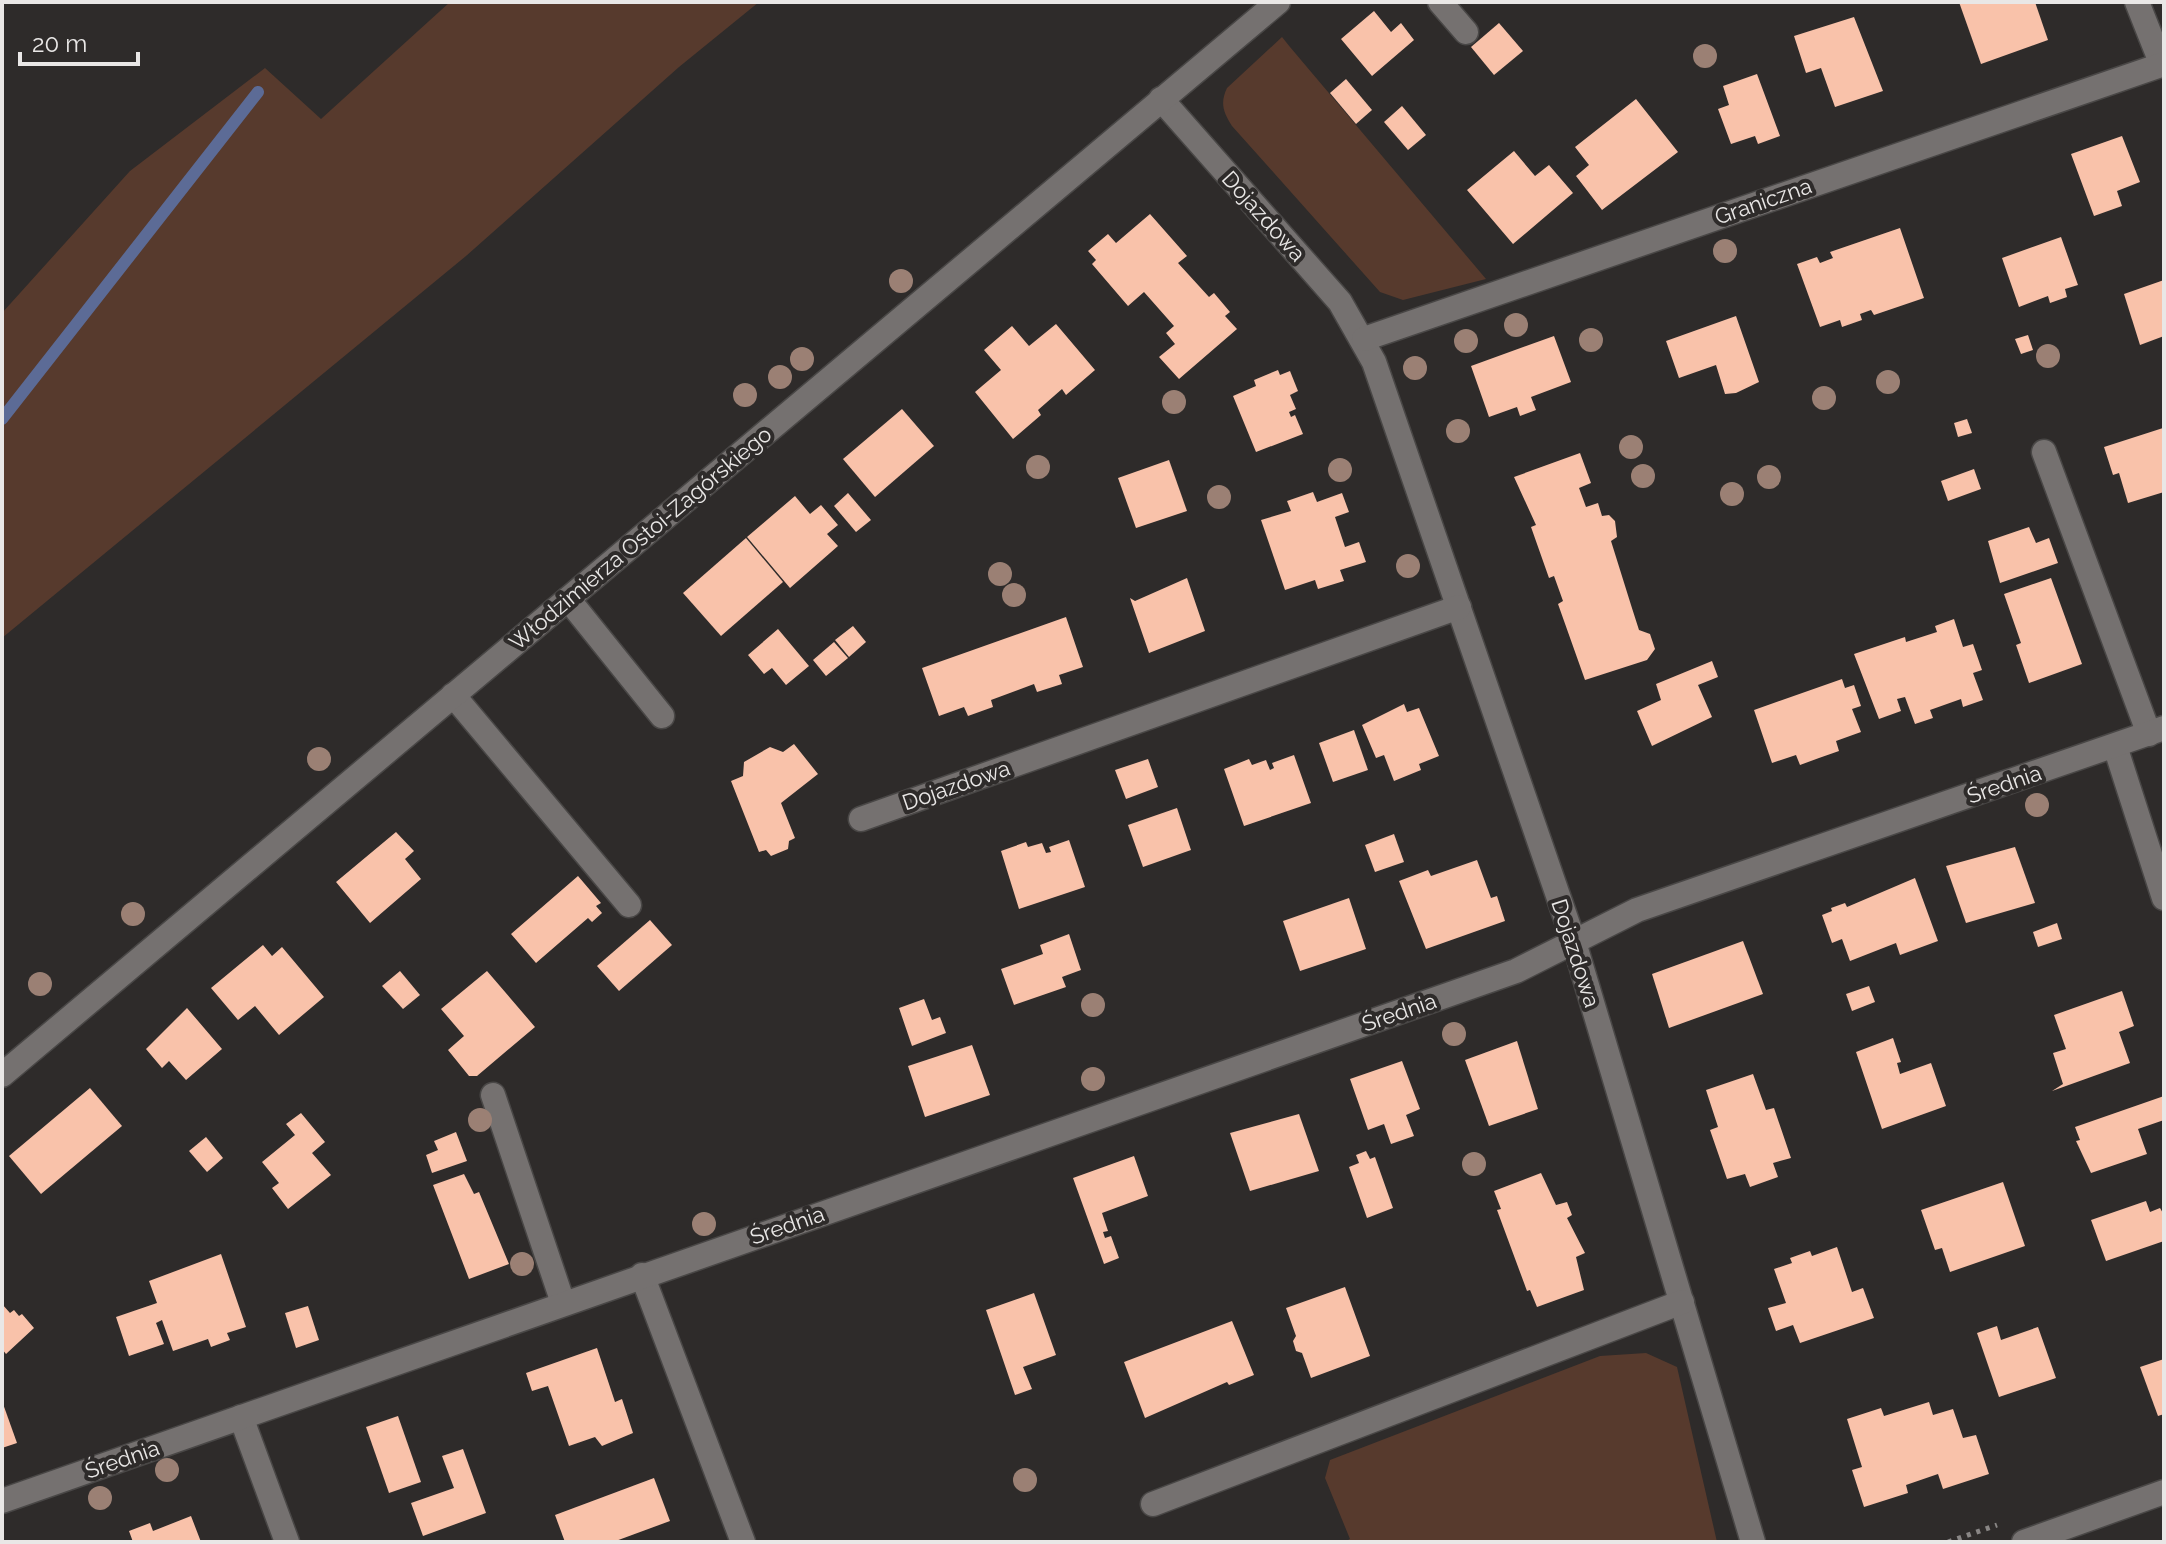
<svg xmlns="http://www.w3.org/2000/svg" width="2166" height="1544" font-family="Raleway,sans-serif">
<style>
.green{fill:#573a2d}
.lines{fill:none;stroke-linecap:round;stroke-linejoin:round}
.stream{stroke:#5c6b96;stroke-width:12}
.building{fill:#f9c2aa}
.minor-casing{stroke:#494746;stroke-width:27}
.path{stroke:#898685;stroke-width:5;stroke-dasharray:4 6;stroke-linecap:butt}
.minor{stroke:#757170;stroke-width:24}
.tree{fill:#9b8074}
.labels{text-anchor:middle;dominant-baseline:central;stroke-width:8;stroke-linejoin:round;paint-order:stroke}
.street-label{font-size:22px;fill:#e9e7e6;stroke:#2e2b2a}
</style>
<rect width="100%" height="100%" fill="#2e2b2a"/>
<g class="green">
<polygon points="450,2 759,2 679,67 466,256 2,638 2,313 130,171 265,68 321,119"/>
<path d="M1282,37L1290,47L1486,279L1403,300L1380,292L1232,126C1223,112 1220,103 1227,88Z"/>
<polygon points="1646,1353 1677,1367 1717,1542 1344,1542 1350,1539 1325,1478 1330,1460 1600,1356"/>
</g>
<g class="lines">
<polyline class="stream" points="2,419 258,92"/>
</g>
<g class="building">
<polygon points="1959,2 2035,2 2048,40 1981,64"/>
<polygon points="1374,11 1391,32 1401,23 1414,40 1372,76 1341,39"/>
<polygon points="1854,17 1883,91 1835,107 1821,68 1806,73 1794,36"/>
<polygon points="1499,23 1523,51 1494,75 1471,47"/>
<polygon points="1757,74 1780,136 1758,144 1755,136 1731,144 1718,109 1729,105 1723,86"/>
<polygon points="1346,79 1372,110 1356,124 1330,93"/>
<polygon points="1636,99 1678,152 1602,210 1576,176 1589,165 1575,147"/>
<polygon points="1402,106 1426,135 1408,150 1384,122"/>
<polygon points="2122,136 2140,182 2117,191 2122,206 2094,216 2071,154"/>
<polygon points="1514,151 1535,176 1549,165 1573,193 1513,244 1467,190"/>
<polygon points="1150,214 1187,256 1178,263 1209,297 1214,293 1230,312 1225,316 1237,329 1179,379 1159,357 1175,344 1166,333 1174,326 1144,292 1128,306 1092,264 1096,260 1088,251 1108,234 1116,243"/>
<polygon points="1900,228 1924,298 1874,315 1871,310 1860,314 1862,320 1842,327 1840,320 1820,327 1797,264 1817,257 1820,263 1833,258 1830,252"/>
<polygon points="2061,237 2078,285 2065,289 2067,297 2050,303 2048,296 2019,307 2002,258"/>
<polygon points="2164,280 2164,336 2140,345 2124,294"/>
<polygon points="1736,316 1759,382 1736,393 1725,394 1716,365 1679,378 1666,341"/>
<polygon points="1056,324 1095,370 1066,395 1062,389 1038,410 1041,415 1013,439 975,392 1001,370 984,350 1012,326 1029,346"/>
<polygon points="2028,335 2033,350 2021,354 2015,339"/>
<polygon points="1554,336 1571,382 1531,397 1536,410 1520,416 1517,407 1489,417 1471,366"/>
<polygon points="1278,370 1280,375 1290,371 1298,391 1290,395 1296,409 1289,412 1291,417 1295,415 1303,434 1256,452 1233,396 1256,386 1254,380"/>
<polygon points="902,409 934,446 875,497 843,459"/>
<polygon points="1967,419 1972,433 1958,437 1954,423"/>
<polygon points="2163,428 2164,492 2128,503 2119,473 2113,475 2104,447"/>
<polygon points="1580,453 1591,483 1579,488 1586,507 1598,503 1602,516 1609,515 1615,521 1617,537 1611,541 1631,605 1639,630 1650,634 1655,649 1647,660 1585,680 1558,604 1563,601 1554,576 1549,578 1531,527 1536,525 1514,477"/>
<polygon points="1169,460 1187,511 1136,528 1118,478"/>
<polygon points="1974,469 1981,489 1948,501 1941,481"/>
<polygon points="1313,492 1317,502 1342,493 1349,512 1335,517 1345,547 1359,542 1366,562 1340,570 1344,581 1318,589 1315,580 1285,590 1261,520 1291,511 1287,501"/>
<polygon points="848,493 871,520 856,532 834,506"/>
<polygon points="795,496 810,514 821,505 838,525 827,534 838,546 790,588 747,537"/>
<polygon points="2029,527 2036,543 2049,538 2058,563 2000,583 1988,541"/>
<polygon points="746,538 783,582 721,636 683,593"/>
<polygon points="1187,578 1205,631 1149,653 1130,598 1135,601"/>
<polygon points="2051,578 2082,664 2029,683 2016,645 2021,643 2004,594"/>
<polygon points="1066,617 1083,667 1059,675 1062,684 1037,692 1034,684 991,700 993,707 968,716 964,707 939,716 922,668"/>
<polygon points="1954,619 1963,647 1973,644 1982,670 1973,673 1983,700 1963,707 1961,699 1930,710 1933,718 1915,724 1905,697 1897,699 1901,711 1879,719 1854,654 1905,637 1906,642 1937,632 1935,626"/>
<polygon points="853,626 866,642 849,657 835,640"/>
<polygon points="778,629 809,666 786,685 772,668 764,674 748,655"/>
<polygon points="834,642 848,658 826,676 813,660"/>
<polygon points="1712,661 1718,677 1698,685 1712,717 1652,746 1637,711 1661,700 1656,684"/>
<polygon points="1842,679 1845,688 1854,685 1861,706 1852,709 1861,732 1836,741 1839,751 1819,758 1800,765 1796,755 1772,763 1754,710"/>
<polygon points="1404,704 1407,712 1419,708 1439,756 1419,764 1421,770 1394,781 1384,755 1376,758 1362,725"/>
<polygon points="1354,730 1368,770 1333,782 1319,743"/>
<polygon points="794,744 818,774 781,803 795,838 789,841 788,849 771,856 766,850 759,852 731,781 743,776 744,762 770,747 783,752"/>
<polygon points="1294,755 1311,803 1244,826 1224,769 1249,759 1252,765 1266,760 1270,770 1274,768 1272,763"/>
<polygon points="1148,759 1158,787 1126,799 1115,770"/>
<polygon points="1177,808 1191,850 1143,867 1128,825"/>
<polygon points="396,832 414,851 405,859 421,879 370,923 336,882"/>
<polygon points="1394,834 1404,862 1375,872 1365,845"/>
<polygon points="1069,840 1085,887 1019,909 1001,851 1026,842 1028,847 1042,843 1046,853 1051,852 1049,847"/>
<polygon points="2015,847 2035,903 1966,923 1946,866"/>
<polygon points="1477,860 1491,898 1497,896 1505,921 1426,949 1399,881 1428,870 1431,876"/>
<polygon points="578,876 601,903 596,906 602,913 592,922 588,918 536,963 511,934"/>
<polygon points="1915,878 1938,941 1900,955 1896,943 1850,961 1842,939 1832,943 1822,915 1832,911 1831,908 1845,903 1847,907"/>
<polygon points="1349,898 1366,949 1300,971 1283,921"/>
<polygon points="650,920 672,945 619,991 597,966"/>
<polygon points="2057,923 2062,939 2038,947 2033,932"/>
<polygon points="1069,934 1081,970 1062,977 1066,987 1014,1005 1001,969 1043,954 1040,945"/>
<polygon points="1743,941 1763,994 1669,1028 1652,974"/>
<polygon points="263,945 272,956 282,947 324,997 279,1035 255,1006 238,1020 211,988"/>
<polygon points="400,971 420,995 403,1009 382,986"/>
<polygon points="487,971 535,1027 477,1076 469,1076 448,1050 464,1036 441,1009"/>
<polygon points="1869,986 1875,1002 1852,1011 1846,994"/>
<polygon points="2122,991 2134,1026 2119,1032 2130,1063 2052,1091 2063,1084 2053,1053 2066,1049 2054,1015"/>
<polygon points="924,999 932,1020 940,1017 946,1033 912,1046 899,1008"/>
<polygon points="187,1008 222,1049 186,1080 169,1061 162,1068 146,1049"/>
<polygon points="1893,1038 1901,1062 1897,1063 1900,1074 1931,1063 1946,1106 1882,1129 1856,1052"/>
<polygon points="1517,1041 1538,1109 1489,1126 1465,1060"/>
<polygon points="972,1045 990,1095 925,1117 908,1066"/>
<polygon points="1402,1061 1420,1109 1406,1115 1414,1136 1391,1144 1384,1124 1368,1130 1350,1079"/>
<polygon points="1753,1074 1766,1110 1774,1108 1791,1158 1773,1163 1778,1177 1750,1187 1745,1174 1727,1179 1710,1130 1718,1127 1706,1090"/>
<polygon points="90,1088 122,1126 41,1194 9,1156"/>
<polygon points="2164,1096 2164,1120 2138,1129 2147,1154 2091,1173 2076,1141 2080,1140 2075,1127"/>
<polygon points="301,1113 325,1142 312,1153 331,1175 288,1209 272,1188 279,1183 262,1162 295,1135 286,1124"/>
<polygon points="1299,1114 1319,1171 1250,1191 1230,1133"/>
<polygon points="456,1132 467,1161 432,1173 426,1155 438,1150 434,1141"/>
<polygon points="206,1137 223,1158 207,1172 189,1151"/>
<polygon points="1366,1151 1370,1159 1375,1157 1393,1208 1367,1218 1349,1167 1359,1163 1356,1155"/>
<polygon points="1134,1156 1148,1196 1102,1213 1108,1231 1103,1232 1105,1238 1111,1236 1119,1258 1104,1264 1073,1178"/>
<polygon points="1541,1173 1556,1205 1567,1202 1572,1215 1567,1218 1585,1253 1576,1257 1584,1290 1537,1307 1530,1290 1527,1291 1497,1210 1501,1209 1494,1191"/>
<polygon points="464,1174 474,1194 479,1192 509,1264 469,1279 433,1185"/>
<polygon points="2003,1182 2025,1246 1950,1272 1942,1248 1935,1250 1921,1210"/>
<polygon points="2146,1201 2150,1212 2160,1208 2164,1215 2164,1241 2106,1261 2091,1220"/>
<polygon points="1837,1247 1852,1292 1863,1288 1874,1318 1800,1343 1793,1325 1776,1331 1768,1308 1786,1303 1774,1269 1792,1263 1790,1258 1810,1251 1812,1256"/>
<polygon points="221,1254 246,1327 227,1333 230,1340 211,1347 208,1339 173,1351 162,1320 156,1323 164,1344 129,1356 116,1317 157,1303 149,1281"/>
<polygon points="1345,1287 1370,1356 1311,1378 1302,1353 1296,1351 1293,1341 1296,1336 1286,1308"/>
<polygon points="1034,1293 1056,1355 1023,1367 1032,1389 1015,1395 986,1310"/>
<polygon points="2,1304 10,1313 14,1310 19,1316 22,1314 34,1328 6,1354 2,1349"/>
<polygon points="308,1306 319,1340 296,1348 285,1313"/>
<polygon points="1232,1321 1254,1375 1229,1385 1227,1382 1145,1418 1124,1362"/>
<polygon points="1997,1326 2001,1340 2038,1327 2056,1378 1999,1397 1977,1333"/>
<polygon points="597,1348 615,1402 622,1399 633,1433 602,1446 595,1437 569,1446 548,1386 532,1391 526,1373"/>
<polygon points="2164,1359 2164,1414 2158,1416 2140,1367"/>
<polygon points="2,1401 17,1443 2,1448"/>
<polygon points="1929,1402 1933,1415 1953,1409 1963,1438 1976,1435 1989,1474 1943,1489 1938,1474 1906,1485 1908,1493 1864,1507 1852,1470 1862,1467 1847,1419 1881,1408 1884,1416"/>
<polygon points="398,1416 421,1482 389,1493 366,1427"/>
<polygon points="463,1449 486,1513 423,1536 411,1503 454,1488 442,1456"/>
<polygon points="654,1478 670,1521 613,1542 565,1542 555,1515"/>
<polygon points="191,1516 201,1542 133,1542 129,1531 150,1523 153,1531"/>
</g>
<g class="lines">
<g class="minor-casing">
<g id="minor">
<polyline points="1440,2 1466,32"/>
<polyline points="2137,2 2162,65"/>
<polyline points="1161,99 1340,302 1374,362 1574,942 1753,1542"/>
<polyline points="1364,339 2164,64"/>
<polyline points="2044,452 2149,734"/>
<polyline points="568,599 662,716"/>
<polyline points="453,695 629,905"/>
<polyline points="2115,746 2164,898"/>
<polyline points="861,819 1459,607"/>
<polyline points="2,1075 1278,2"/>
<polyline points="493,1095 563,1303"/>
<polyline points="642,1275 743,1542"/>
<polyline points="241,1417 287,1542"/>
<polyline points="2,1501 1516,971 1637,910 2164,728"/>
<polyline points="1153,1504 1682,1302"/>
<polyline points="2024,1542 2164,1492"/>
</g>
</g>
<polyline class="path" points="1948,1542 1997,1525"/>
<use href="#minor" class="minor"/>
</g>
<g class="tree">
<circle cx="1705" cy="56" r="12"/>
<circle cx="1725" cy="251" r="12"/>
<circle cx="901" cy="281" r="12"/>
<circle cx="1516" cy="325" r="12"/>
<circle cx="1591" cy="340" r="12"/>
<circle cx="1466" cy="341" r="12"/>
<circle cx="2048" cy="356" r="12"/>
<circle cx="802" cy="359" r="12"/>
<circle cx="1415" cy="368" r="12"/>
<circle cx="780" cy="377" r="12"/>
<circle cx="1888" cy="382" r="12"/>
<circle cx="745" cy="395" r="12"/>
<circle cx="1824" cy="398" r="12"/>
<circle cx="1174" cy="402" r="12"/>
<circle cx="1458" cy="431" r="12"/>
<circle cx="1631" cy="447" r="12"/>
<circle cx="1038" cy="467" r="12"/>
<circle cx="1340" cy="470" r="12"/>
<circle cx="1643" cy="476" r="12"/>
<circle cx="1769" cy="477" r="12"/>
<circle cx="1732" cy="494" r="12"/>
<circle cx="1219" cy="497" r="12"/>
<circle cx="1408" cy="566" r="12"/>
<circle cx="1000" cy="574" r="12"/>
<circle cx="1014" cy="595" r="12"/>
<circle cx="319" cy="759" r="12"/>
<circle cx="2037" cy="805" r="12"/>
<circle cx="133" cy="914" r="12"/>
<circle cx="40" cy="984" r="12"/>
<circle cx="1093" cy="1005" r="12"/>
<circle cx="1454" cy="1034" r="12"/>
<circle cx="1093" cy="1079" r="12"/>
<circle cx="480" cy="1120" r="12"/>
<circle cx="1474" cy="1164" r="12"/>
<circle cx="704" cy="1224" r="12"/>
<circle cx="522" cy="1264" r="12"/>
<circle cx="167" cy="1470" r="12"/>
<circle cx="1025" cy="1480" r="12"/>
<circle cx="100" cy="1498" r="12"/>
</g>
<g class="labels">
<g class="street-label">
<text transform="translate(1763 201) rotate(-19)">Graniczna</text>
<text transform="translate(1264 216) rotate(48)">Dojazdowa</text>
<text transform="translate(640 538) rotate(-40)">Włodzimierza Ostoi-Zagórskiego</text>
<text transform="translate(2004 784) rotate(-19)">Średnia</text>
<text transform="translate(956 785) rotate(-19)">Dojazdowa</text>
<text transform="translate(1576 953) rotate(72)">Dojazdowa</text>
<text transform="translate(1399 1012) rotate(-19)">Średnia</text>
<text transform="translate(787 1225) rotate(-19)">Średnia</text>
<text transform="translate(122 1459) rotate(-19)">Średnia</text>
</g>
</g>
<rect width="2166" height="1544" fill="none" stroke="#e9e7e6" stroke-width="8"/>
<path d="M20 52v12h118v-12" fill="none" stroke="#e9e7e6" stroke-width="4"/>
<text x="32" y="52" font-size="24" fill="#e9e7e6" stroke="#2e2b2a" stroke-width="6" paint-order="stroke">20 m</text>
</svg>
